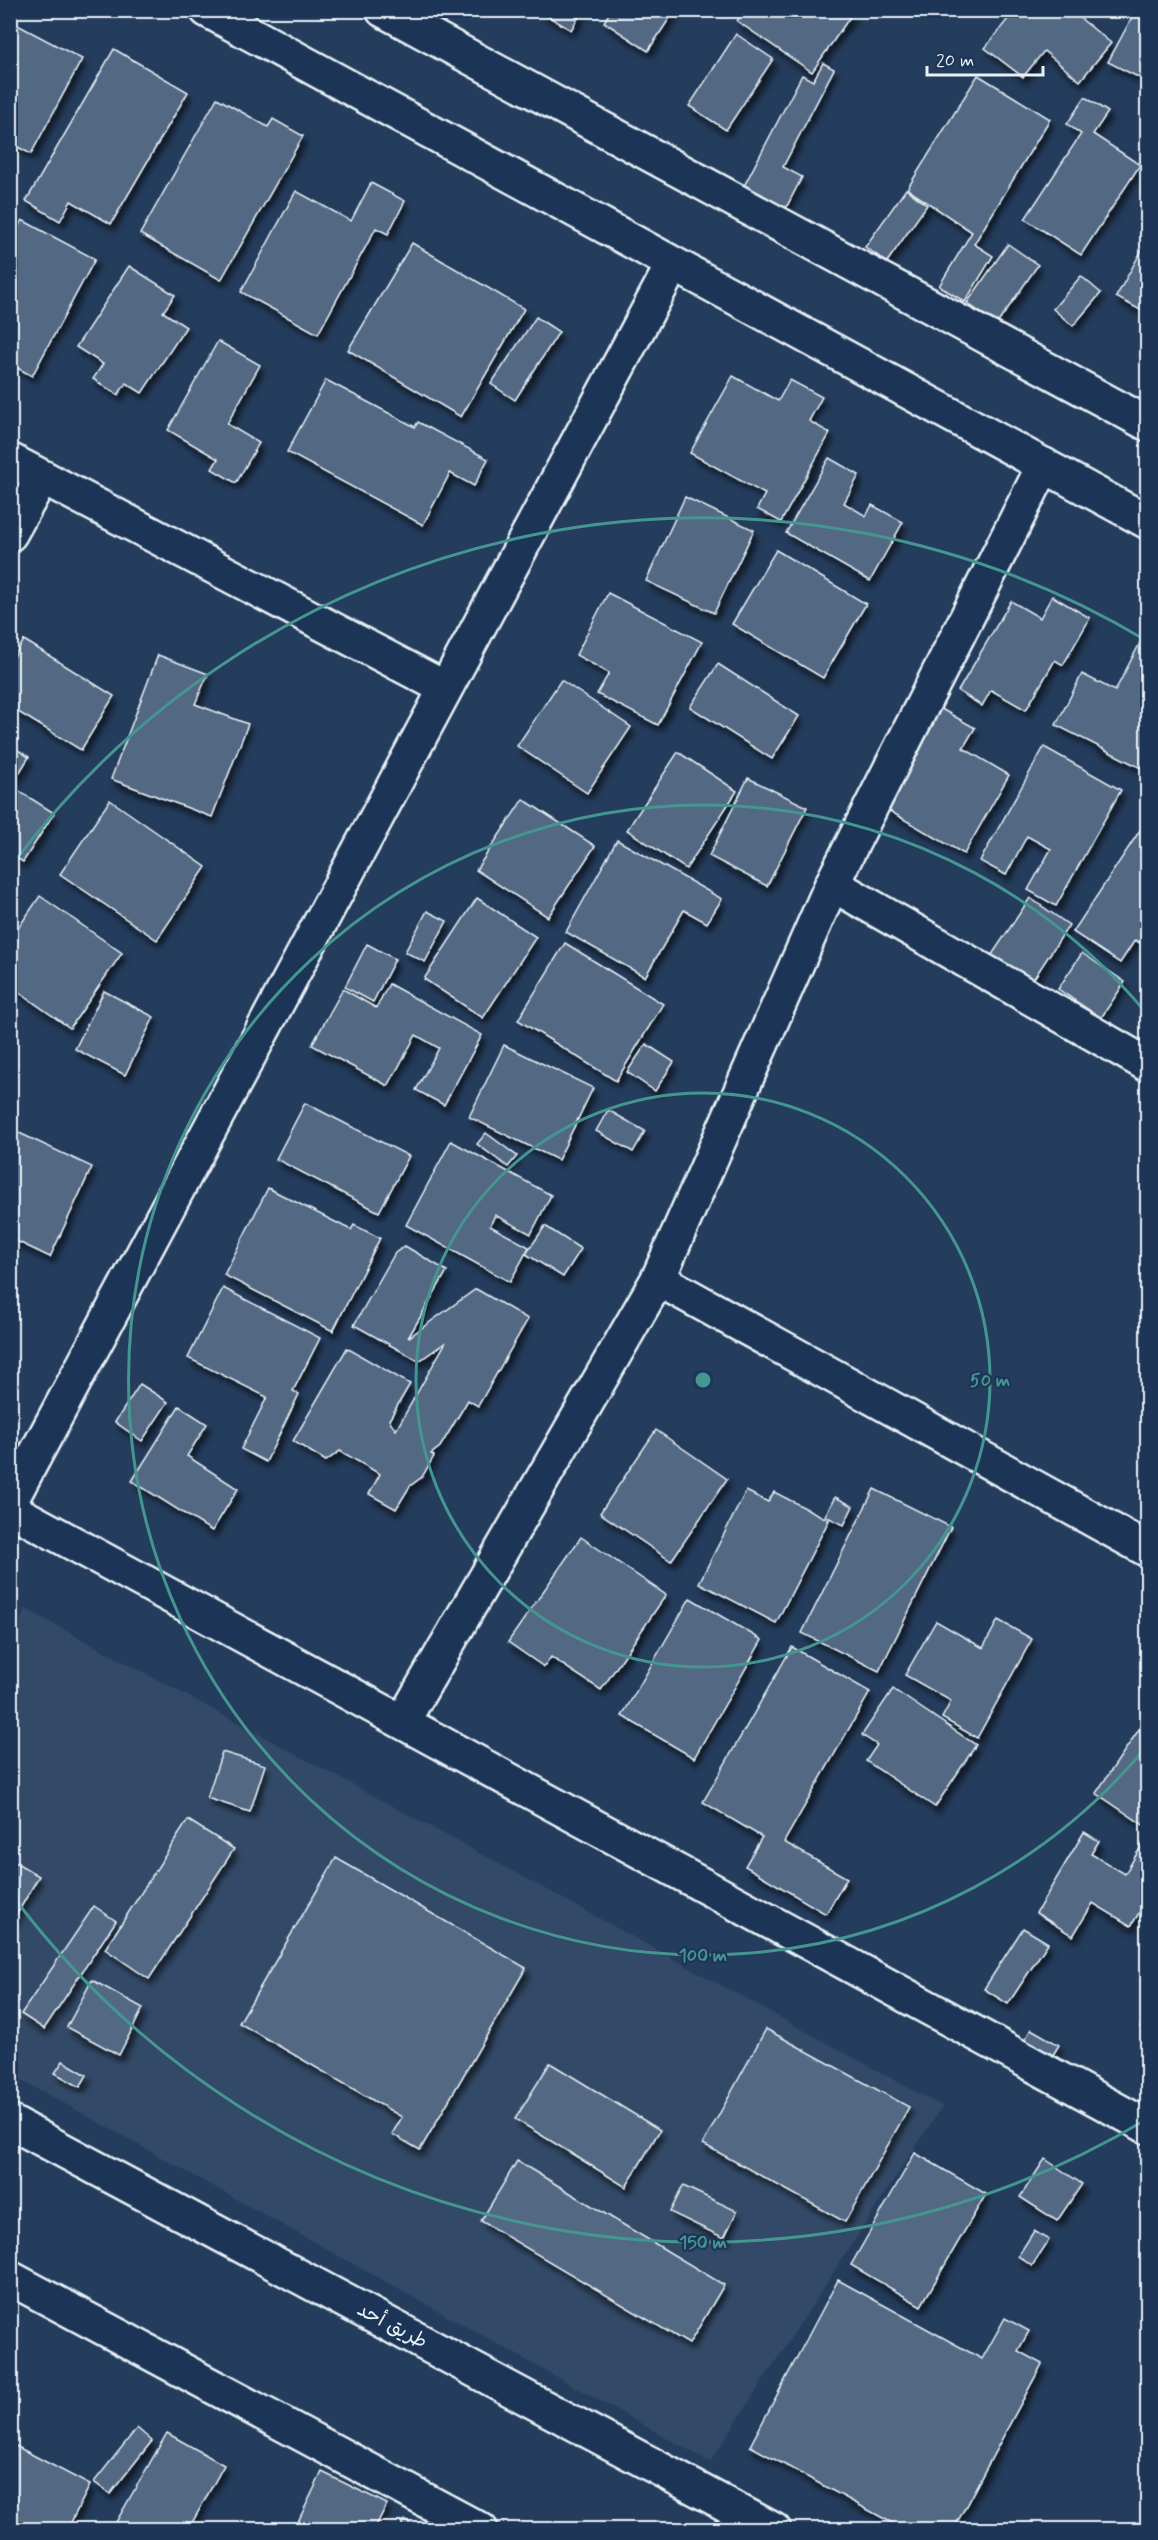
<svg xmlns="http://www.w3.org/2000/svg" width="1158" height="2540" font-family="Mynerve,'Playpen Sans Arabic',sans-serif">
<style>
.built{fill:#334a68}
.building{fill:#536782;stroke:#e8f1f8;stroke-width:1.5;filter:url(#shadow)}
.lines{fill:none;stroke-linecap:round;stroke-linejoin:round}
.minor-casing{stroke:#e8f1f8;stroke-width:38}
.tertiary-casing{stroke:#e8f1f8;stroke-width:38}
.primary-casing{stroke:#e8f1f8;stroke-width:38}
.minor{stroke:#1d3557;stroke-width:33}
.tertiary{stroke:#1d3557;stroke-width:33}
.primary{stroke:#1d3557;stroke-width:33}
.ring{fill:none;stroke:#459590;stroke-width:3}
.labels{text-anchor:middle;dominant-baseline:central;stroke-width:4.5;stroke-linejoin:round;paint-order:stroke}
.street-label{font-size:20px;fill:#e8f1f8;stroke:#1d3557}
.centre{fill:#459590;stroke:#1d3557;stroke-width:3}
.ring-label{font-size:18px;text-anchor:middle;font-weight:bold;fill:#459590;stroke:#1d3557;stroke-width:4.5;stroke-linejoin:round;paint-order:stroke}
</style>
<defs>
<filter id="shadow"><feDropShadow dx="3.5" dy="6" stdDeviation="3" flood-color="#0009"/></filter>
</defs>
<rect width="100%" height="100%" fill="#253d5d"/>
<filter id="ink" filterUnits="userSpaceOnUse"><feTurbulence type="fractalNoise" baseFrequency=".0167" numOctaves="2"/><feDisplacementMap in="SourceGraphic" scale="12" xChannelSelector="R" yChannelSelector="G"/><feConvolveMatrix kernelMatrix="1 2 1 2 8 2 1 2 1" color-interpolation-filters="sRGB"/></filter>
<g filter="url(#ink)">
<polygon class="built" points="26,1609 507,1868 942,2106 710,2462 11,2074 10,1637"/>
<g class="building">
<polygon points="537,10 583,10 571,30"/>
<polygon points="611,10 675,10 648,51 604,22"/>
<polygon points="744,10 853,10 854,11 812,72 737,21"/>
<polygon points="1015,10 1070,10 1111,43 1080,81 1044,51 1023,77 985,48"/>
<polygon points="1136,10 1148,10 1148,82 1108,62"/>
<polygon points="10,21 82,59 31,154 10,143"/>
<polygon points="736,34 773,59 726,130 689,106"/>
<polygon points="114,49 188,92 111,224 71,201 60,221 26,201"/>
<polygon points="823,63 834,69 783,167 802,177 786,208 744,186 802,75 813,81"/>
<polygon points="978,75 1050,119 974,244 993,256 965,302 939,286 972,232 907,189"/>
<polygon points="1085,97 1108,112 1093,134 1140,165 1081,255 1025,219 1081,134 1067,124"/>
<polygon points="217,98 268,127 273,119 303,136 221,280 140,234"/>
<polygon points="371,183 405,201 388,234 376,228 318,334 241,292 296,191 351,221"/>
<polygon points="906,189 927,205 887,262 865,247"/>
<polygon points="22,220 95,259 32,376 10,364 10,242"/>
<polygon points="1148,239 1148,314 1116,297"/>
<polygon points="412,243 524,309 461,417 348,350"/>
<polygon points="1008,244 1038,265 997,324 967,303"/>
<polygon points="129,266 175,295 163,312 186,327 142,393 126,383 118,395 93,379 103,364 76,347"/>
<polygon points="1081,276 1101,293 1073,326 1053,309"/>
<polygon points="536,317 559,332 515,400 491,384"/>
<polygon points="218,341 260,365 227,424 259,443 236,483 212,469 218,459 168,430"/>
<polygon points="733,376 778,401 790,380 822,397 809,421 830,433 781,522 757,509 765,494 690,453"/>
<polygon points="326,380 415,427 418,422 488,459 474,486 450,473 423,525 287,452"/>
<polygon points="829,458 859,475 844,503 866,516 872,505 903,522 870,581 786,533"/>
<polygon points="685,497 754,530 714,613 646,581"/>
<polygon points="776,550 866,604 823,678 732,624"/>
<polygon points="608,593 702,642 658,725 597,694 609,673 576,655"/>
<polygon points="1052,596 1090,618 1063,665 1055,660 1026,710 991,690 982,706 958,691 1011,601 1040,618"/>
<polygon points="24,640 114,696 81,750 10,707 10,663"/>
<polygon points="1141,641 1148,645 1148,756 1141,768 1056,725 1082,674 1115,691"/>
<polygon points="158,655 208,674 195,704 248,724 212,817 111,779"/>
<polygon points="718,664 799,716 772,759 690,707"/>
<polygon points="561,680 631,727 587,793 517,746"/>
<polygon points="936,706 975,728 963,748 1009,775 964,854 879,805"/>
<polygon points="10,745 29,757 11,786 54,813 23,862 10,854"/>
<polygon points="1044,747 1121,790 1056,906 1028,890 1051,849 1027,836 1006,875 980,861"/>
<polygon points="678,752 737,791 686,869 627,830"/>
<polygon points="748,778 807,807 767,886 709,856"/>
<polygon points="523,799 595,846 548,917 476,870"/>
<polygon points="110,800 206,867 157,940 60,874"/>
<polygon points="1148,818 1148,948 1135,940 1120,963 1073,932"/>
<polygon points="617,840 722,899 707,923 684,910 645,977 566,932"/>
<polygon points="40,896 122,953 70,1028 10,986 10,940"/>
<polygon points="477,898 536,937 483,1018 424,979"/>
<polygon points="1030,898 1069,925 1029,986 989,959"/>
<polygon points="427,911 447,921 425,962 405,952"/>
<polygon points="565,943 663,1004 616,1081 518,1020"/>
<polygon points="367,944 395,959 373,1002 345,987"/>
<polygon points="1082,953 1125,982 1101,1018 1058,989"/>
<polygon points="389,984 482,1035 444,1105 416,1090 439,1048 416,1035 388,1086 312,1045 343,989 376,1008"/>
<polygon points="104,991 154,1017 125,1075 75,1049"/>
<polygon points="646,1044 674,1062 655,1091 627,1072"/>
<polygon points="504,1045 593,1088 558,1160 469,1117"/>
<polygon points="305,1103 409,1156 379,1212 276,1159"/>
<polygon points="608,1110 645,1131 633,1152 596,1131"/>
<polygon points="15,1131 92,1167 50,1257 10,1238 10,1141"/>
<polygon points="486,1133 517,1156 508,1167 477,1144"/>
<polygon points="451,1141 551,1195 531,1234 495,1215 490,1226 529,1247 510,1282 406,1225"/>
<polygon points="268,1188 351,1230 354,1225 380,1238 333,1331 224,1275"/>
<polygon points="545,1226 581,1249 563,1277 526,1254"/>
<polygon points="405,1246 447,1271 408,1338 476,1289 528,1319 478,1406 468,1400 440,1447 431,1454 434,1456 422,1477 410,1486 396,1509 369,1494 380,1474 340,1451 326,1461 293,1441 347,1348 410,1384 389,1420 396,1430 446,1342 419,1361 354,1325 395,1253"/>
<polygon points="223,1288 320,1338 293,1391 299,1394 266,1462 241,1449 267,1397 188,1358"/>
<polygon points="140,1384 168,1402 142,1441 115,1422"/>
<polygon points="179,1406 207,1424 187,1456 238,1489 212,1531 132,1481"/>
<polygon points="656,1430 727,1479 671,1561 600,1513"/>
<polygon points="874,1489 951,1527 879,1671 802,1633"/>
<polygon points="746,1491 768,1502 774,1492 829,1520 776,1623 699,1583"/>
<polygon points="835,1497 853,1506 844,1525 825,1516"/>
<polygon points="581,1537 666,1595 601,1690 551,1657 544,1667 508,1642"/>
<polygon points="690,1598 762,1640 694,1758 622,1716"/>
<polygon points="998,1620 1032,1639 977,1738 942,1718 951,1701 905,1675 936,1621 983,1648"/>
<polygon points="792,1647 870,1692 784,1842 847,1878 826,1914 745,1866 762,1837 703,1802"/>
<polygon points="893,1689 976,1745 935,1807 866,1761 877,1745 862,1735"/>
<polygon points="1146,1719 1148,1720 1148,1828 1096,1793"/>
<polygon points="222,1752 265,1765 250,1812 207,1798"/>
<polygon points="188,1820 234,1849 149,1979 105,1949"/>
<polygon points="1084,1832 1099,1841 1091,1854 1125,1874 1143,1843 1148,1846 1148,1898 1131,1926 1093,1903 1073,1936 1036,1913"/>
<polygon points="336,1858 526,1968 420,2150 392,2134 402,2117 239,2023"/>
<polygon points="15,1862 39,1876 10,1926 10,1869"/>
<polygon points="94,1906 116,1921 44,2029 21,2014"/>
<polygon points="1023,1928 1048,1943 1008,2004 984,1989"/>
<polygon points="92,1980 143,2008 119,2055 67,2027"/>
<polygon points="1148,2013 1148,2031 1140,2027"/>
<polygon points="766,2029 909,2107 845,2222 703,2144"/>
<polygon points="1031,2029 1059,2045 1047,2065 1020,2049"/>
<polygon points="63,2061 87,2075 80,2087 55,2073"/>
<polygon points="550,2063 660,2130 626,2187 515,2119"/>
<polygon points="915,2153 986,2194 921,2306 851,2265"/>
<polygon points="1045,2159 1082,2184 1057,2221 1020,2197"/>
<polygon points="517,2161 724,2285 689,2344 481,2221"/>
<polygon points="683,2186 737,2211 724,2238 670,2212"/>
<polygon points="1034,2231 1049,2240 1032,2266 1018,2256"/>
<polygon points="838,2280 982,2359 1005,2318 1029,2331 1018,2351 1042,2364 953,2530 905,2530 750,2446"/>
<polygon points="137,2428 152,2441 110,2494 94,2482"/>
<polygon points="167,2433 224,2465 188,2530 125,2530 115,2524"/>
<polygon points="10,2443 90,2485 67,2530 29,2530 10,2520"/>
<polygon points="322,2472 387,2504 374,2530 294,2530"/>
<polygon points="405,2520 419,2530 399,2530"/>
</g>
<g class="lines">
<g class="minor-casing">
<g id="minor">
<polyline points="10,460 445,688"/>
<polyline points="10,534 42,477"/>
<polyline points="832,884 1148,1065"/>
<polyline points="658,1279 1148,1550"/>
<polyline points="10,1502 673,264"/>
<polyline points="10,1509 1148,2127"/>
<polyline points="403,1721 658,1279 832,884 1044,465"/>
</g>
</g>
<g class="tertiary-casing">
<g id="tertiary">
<polyline points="207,10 1148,522"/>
<polyline points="383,10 1148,424"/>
</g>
</g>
<g class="primary-casing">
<g id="primary">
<polyline points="10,2122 774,2530"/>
<polyline points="10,2278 481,2530"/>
</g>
</g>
<use href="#minor" class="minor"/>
<use href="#tertiary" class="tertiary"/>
<use href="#primary" class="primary"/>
</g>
</g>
<g class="ring">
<circle cx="703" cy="1380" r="287"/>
<path d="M1147 1746A575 575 0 1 1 1147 1014"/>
<path d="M1147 2119A862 862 0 0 1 15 1899M15 861A862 862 0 0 1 1147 641"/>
</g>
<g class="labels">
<g class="street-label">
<text transform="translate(392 2326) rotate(28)">طريق أحد</text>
</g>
</g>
<circle cx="703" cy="1380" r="9" class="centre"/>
<g class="ring-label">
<text x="990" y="1386">50 m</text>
<text x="703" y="1961">100 m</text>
<text x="703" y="2248">150 m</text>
</g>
<rect width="1158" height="2540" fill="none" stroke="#1d3557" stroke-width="36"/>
<rect x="18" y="18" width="1122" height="2504" fill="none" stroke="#e8f1f8" stroke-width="2" filter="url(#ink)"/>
<path d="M927 66v9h116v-9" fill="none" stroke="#e8f1f8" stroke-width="3"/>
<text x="936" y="66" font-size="18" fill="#e8f1f8" stroke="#1d3557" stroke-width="4.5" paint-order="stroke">20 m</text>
</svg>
